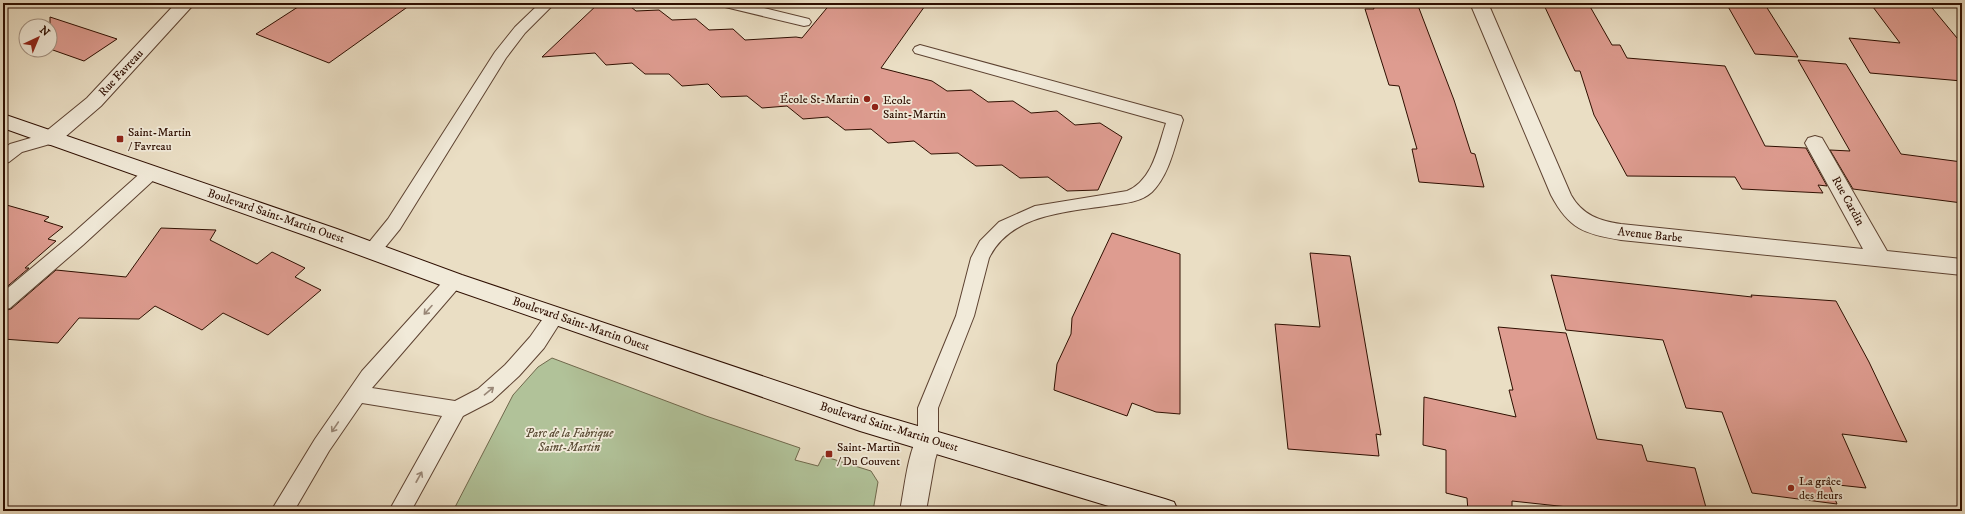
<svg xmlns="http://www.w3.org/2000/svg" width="1965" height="514" font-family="'IM FELL DW Pica',serif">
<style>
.green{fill:#b1c299;stroke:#70684c}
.building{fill:#de9c90;stroke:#2e0e00}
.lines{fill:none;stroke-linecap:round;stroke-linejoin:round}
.lane-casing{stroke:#5d4231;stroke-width:2}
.street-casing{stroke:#5d4231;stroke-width:2}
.secondary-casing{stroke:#2e0e00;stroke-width:2}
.lane{fill:#f1ead9;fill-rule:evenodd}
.street{fill:#f1ead9;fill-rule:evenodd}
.secondary{fill:#f1ead9;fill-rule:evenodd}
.oneway{stroke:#998777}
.poi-dot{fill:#8f2418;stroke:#f1ead9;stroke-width:1.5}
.labels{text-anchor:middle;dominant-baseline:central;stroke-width:3.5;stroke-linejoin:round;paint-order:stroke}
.street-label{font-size:12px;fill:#2e0e00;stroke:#f1ead9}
.poi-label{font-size:12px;fill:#2e0e00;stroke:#f1ead9;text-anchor:start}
.park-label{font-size:12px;font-style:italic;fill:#5c4d36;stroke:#f1ead9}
</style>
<rect width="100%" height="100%" fill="#eadec4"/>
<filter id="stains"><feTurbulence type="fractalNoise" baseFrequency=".005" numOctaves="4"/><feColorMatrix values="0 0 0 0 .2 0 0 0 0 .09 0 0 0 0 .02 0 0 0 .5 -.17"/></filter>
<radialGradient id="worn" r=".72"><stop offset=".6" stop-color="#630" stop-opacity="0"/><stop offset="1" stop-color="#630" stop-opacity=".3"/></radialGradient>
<polygon class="green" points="552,358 706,416 800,448 795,460 818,466 823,456 871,471 878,482 873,511 453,511 513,395 538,367"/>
<g class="building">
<polygon points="304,3 413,3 329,63 256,34"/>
<polygon points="599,3 626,3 636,11 659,10 672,20 696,19 709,30 733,29 745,40 796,37 802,38 831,3 927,3 881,68 932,81 947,91 971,90 988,102 1013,101 1031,113 1057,111 1075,125 1100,123 1122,137 1098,190 1067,191 1048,177 1020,178 1002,165 976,166 958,153 931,154 914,141 888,143 871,129 845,130 828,117 803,119 787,106 762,108 747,96 721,97 708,84 682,86 669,74 645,74 632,63 606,65 595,53 542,57"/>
<polygon points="1372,3 1417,3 1454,100 1471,153 1475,154 1484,187 1419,182 1412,149 1417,149 1399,86 1389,85 1365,9 1374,9"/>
<polygon points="1543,3 1588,3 1612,45 1620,45 1627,58 1725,66 1765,146 1806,148 1827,186 1818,185 1823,193 1742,189 1735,177 1627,176 1594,115 1580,71 1575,71"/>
<polygon points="1726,3 1764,3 1798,57 1755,54"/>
<polygon points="1870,3 1928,3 1962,44 1962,81 1870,73 1849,38 1900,43"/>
<polygon points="50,17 117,39 84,61 50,49"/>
<polygon points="1798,60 1846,64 1901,154 1962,162 1962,203 1853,189 1830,150 1850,151"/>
<polygon points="3,204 49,217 44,221 63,227 48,239 56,241 25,268 29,268 3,290"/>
<polygon points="161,228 216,230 210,240 257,264 272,252 305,268 295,277 321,290 268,335 223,313 202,330 155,306 139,319 79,318 58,343 3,339 3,311 11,309 56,270 126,277"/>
<polygon points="1112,233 1180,254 1180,414 1156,412 1132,403 1127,416 1054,390 1057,364 1071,334 1072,318"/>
<polygon points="1310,253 1350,256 1381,435 1376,434 1379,456 1288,449 1275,324 1320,327"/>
<polygon points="1551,275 1752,297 1751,295 1836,301 1869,362 1907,442 1842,434 1866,488 1829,484 1837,504 1752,493 1722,412 1686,408 1663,340 1566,330"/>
<polygon points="1498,327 1566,333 1597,439 1642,445 1647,461 1695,468 1707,511 1605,511 1512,501 1512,511 1468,511 1467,498 1446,493 1446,450 1423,445 1424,397 1516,417 1509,390 1513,390"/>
</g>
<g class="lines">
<g class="lane-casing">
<g id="lane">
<polygon points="540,3 555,3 525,33 506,58 400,229 378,256 372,258 366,256 363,251 366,246 388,219 495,52 515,27"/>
<polygon points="719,3 744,3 809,19 811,22 809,25 804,26 721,6"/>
<path d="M920,45L1181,116L1183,120C1175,144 1170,174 1152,192C1141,202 1126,203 1112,205C1069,212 1011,213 989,258L974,316L938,408V440L935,446L928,449L921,446L918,440V408L956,316L971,258L980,241L999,222L1035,206L1127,191C1153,180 1158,147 1166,123L915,53L913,50L915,47Z"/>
<polygon points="51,132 57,134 59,138 57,142 22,152 9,162 3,164 3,149 10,144"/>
<polygon points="151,167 157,169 159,173 157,177 83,245 10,308 3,310 3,292 71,235 145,169"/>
<polygon points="454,274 460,276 463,281 460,286 372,388 455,401 478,389 505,365 530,337 549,310 556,308 563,310 565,315 544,348 519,376 492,401 463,416 411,511 389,511 442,416 362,403 329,451 294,511 271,511 315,439 362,371 448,276"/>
</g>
</g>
<g class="street-casing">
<g id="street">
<polygon points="176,3 195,3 101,106 58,143 51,145 44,143 41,138 44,133 87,98"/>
<path d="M1470,3H1488L1571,195C1582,215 1600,221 1621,224L1863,249L1805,143L1808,138L1815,136L1822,138L1887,251L1962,259V275L1621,240C1584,234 1569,229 1551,195Z"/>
<path d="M928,429L937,432L941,440L935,460L926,511H900C905,485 907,457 919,432Z"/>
</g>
</g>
<g class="secondary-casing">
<polygon id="secondary" points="3,114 337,229 462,275 860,409 1165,499 1174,502 1178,511 1125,511 860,431 446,287 321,241 3,128"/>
</g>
<use href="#lane" class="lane"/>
<use href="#street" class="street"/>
<use href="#secondary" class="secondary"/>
</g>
<defs><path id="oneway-shaft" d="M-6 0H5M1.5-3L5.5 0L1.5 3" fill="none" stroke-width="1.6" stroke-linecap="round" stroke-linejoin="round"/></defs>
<g class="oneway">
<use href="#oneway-shaft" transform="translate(428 310) rotate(132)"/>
<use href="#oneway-shaft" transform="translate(489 391) rotate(-40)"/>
<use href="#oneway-shaft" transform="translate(335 427) rotate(124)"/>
<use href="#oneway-shaft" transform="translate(419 477) rotate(-61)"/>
</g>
<g class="poi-dot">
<circle cx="867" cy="99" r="4"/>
<circle cx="875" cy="107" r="4"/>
<rect x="116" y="135" width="8" height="8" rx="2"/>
<rect x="825" y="450" width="8" height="8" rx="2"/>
<circle cx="1791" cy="488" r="4"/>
</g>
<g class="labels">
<g class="street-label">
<text transform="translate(121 73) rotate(-47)">Rue Favreau</text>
<text transform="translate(1848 201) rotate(61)">Rue Cardin</text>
<text transform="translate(276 216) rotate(19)">Boulevard Saint-Martin Ouest</text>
<text transform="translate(1650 235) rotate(6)">Avenue Barbe</text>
<text transform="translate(581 324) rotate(19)">Boulevard Saint-Martin Ouest</text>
<text transform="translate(889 427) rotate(17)">Boulevard Saint-Martin Ouest</text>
</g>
<g class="poi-label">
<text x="859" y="99" text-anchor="end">École St-Martin</text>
<text x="883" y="100">Ecole<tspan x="883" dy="14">Saint-Martin</tspan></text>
<text x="128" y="132">Saint-Martin<tspan x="128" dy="14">/ Favreau</tspan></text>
<text x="837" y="447">Saint-Martin<tspan x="837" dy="14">/ Du Couvent</tspan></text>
<text x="1799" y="481">La grâce<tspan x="1799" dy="14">des fleurs</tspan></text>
</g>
<g class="park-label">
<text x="569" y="433">Parc de la Fabrique<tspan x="569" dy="14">Saint-Martin</tspan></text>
</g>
</g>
<rect width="1965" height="514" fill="none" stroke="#eadec4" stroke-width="16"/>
<rect x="4" y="4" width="1957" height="506" fill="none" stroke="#2e0e00" stroke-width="2"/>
<rect x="8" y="8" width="1949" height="498" fill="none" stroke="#2e0e00"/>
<g transform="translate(38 38) rotate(44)"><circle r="19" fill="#f1ead9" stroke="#a39282"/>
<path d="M0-3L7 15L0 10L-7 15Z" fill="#8f2418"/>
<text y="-6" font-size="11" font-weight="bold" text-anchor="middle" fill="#2e0e00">N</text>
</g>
<rect width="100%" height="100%" filter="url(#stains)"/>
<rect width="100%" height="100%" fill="url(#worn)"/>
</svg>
